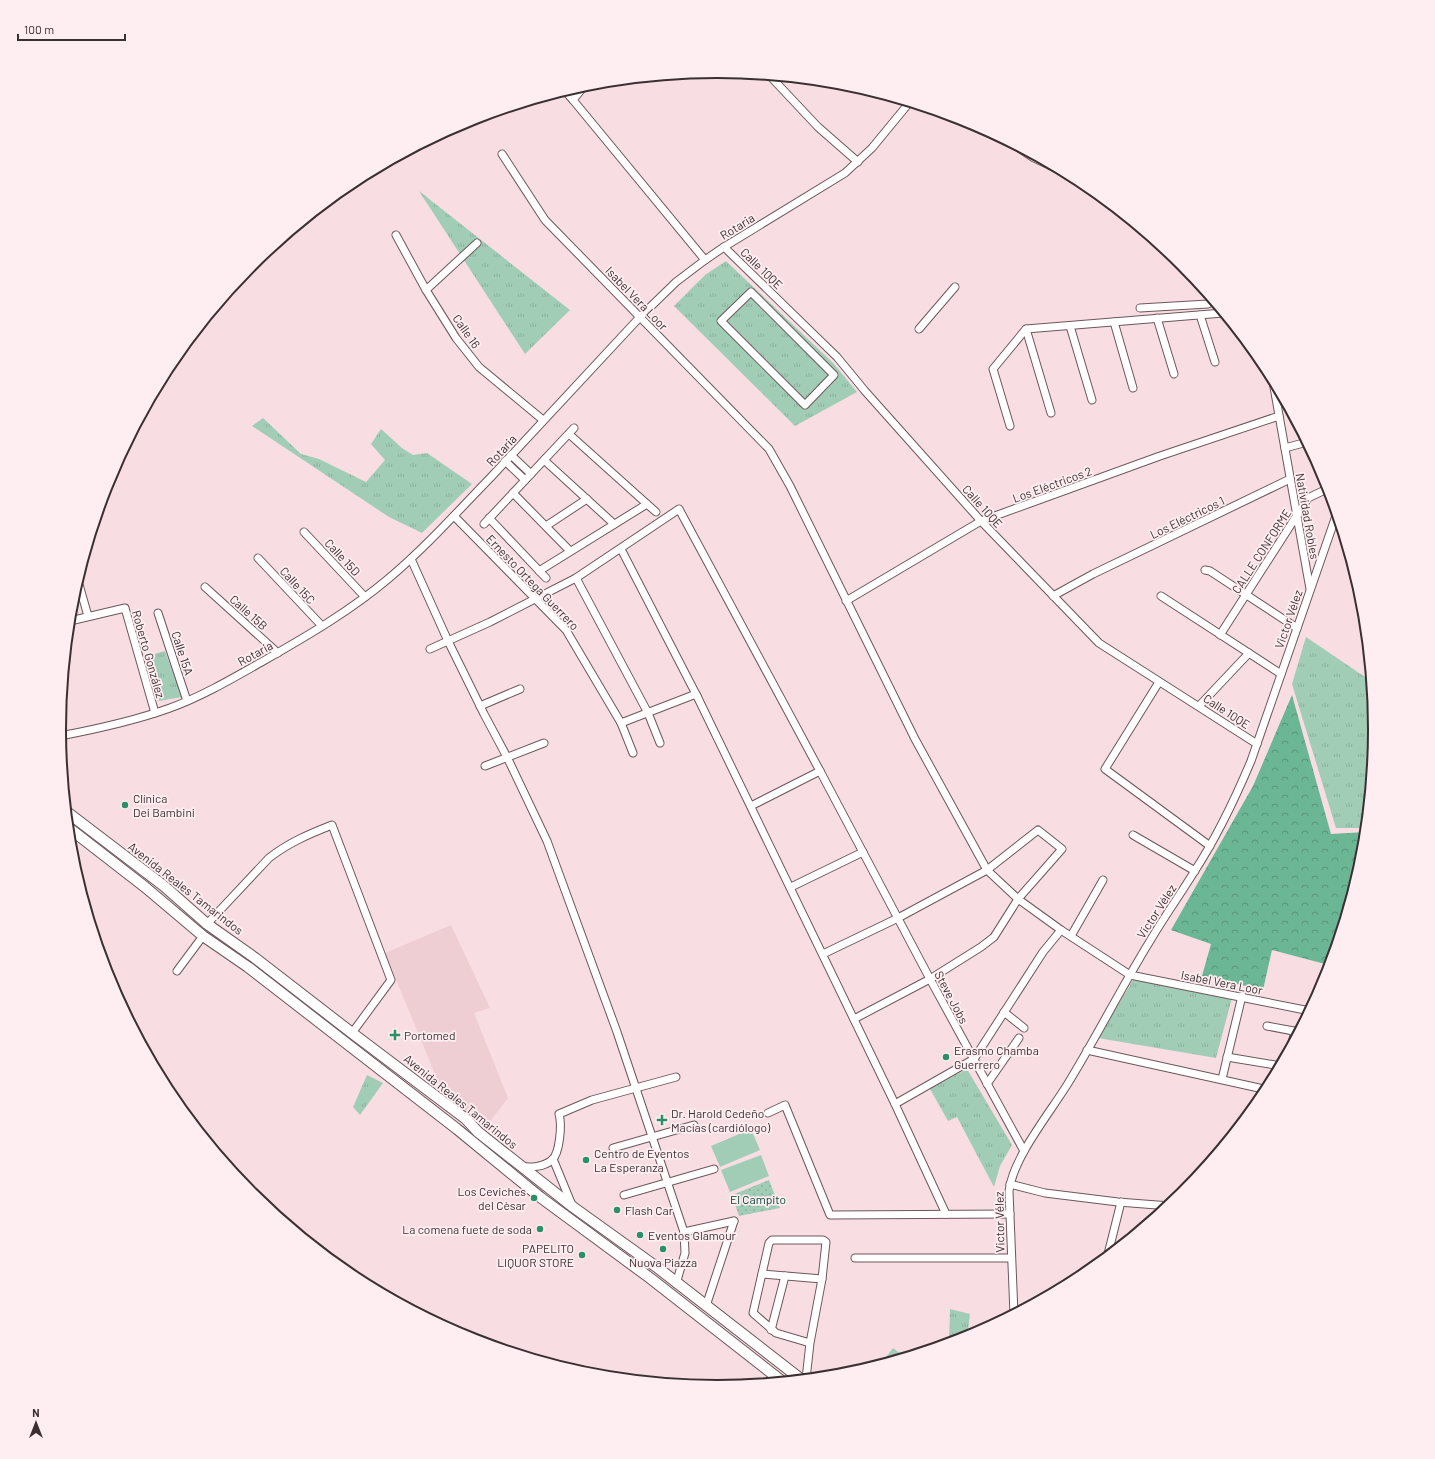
<svg xmlns="http://www.w3.org/2000/svg" width="1435" height="1459" font-family="Barlow,sans-serif">
<style>
.built{fill:#efced3}
.grass{fill:url(#grass-tufts)}
.forest{fill:url(#forest-crowns)}
.park{fill:url(#park-dots)}
.pitch{fill:#a1cdb7}
.lines{fill:none;stroke-linecap:round;stroke-linejoin:round}
.minor-casing{stroke:#6c575b;stroke-width:9}
.secondary-casing{stroke:#6c575b;stroke-width:12}
.minor{stroke:#fff;stroke-width:7}
.secondary{stroke:#fff;stroke-width:10}
.poi-dot{fill:#2c8f6a;stroke:#feeef1;stroke-width:1.5}
.labels{text-anchor:middle;dominant-baseline:central;stroke-width:3.5;stroke-linejoin:round;paint-order:stroke}
.street-label{font-size:12px;fill:#3a3032;stroke:#feeef1}
.poi-label{font-size:12px;fill:#3a3032;stroke:#feeef1;text-anchor:start}
.park-label{font-size:12px;fill:#064731;stroke:#feeef1}
.rim{fill:none;stroke:#3a3032;stroke-width:2}
</style>
<defs>
<pattern id="grass-tufts" width="24" height="20" patternUnits="userSpaceOnUse"><rect width="24" height="20" fill="#a1cdb7"/><path d="M3 7l-1-3M5 7V3M7 7l1-3M15 17l-1-3M17 17v-4M19 17l1-3" fill="none" stroke="#8bb09e"/></pattern>
<pattern id="forest-crowns" width="20" height="18" patternUnits="userSpaceOnUse"><rect width="20" height="18" fill="#6bb695"/><path d="M2 6a3 3 0 1 1 6 0M12 15a3 3 0 1 1 6 0" fill="none" stroke="#59947a"/></pattern>
<pattern id="park-dots" width="8" height="8" patternUnits="userSpaceOnUse"><rect width="8" height="8" fill="#a1cdb7"/><path d="M2 2h.1M6 6h.1" fill="none" stroke="#8bb09e" stroke-width="1.8" stroke-linecap="round"/></pattern>
</defs>
<rect width="100%" height="100%" fill="#f8dee2"/>
<polygon class="built" points="451,925 490,1008 474,1013 508,1098 484,1129 445,1098 385,953"/>
<g class="grass">
<polygon points="419,191 570,310 525,354"/>
<polygon points="726,261 834,364 857,392 795,426 674,306 705,275"/>
<polygon points="263,418 301,454 319,459 366,482 385,460 371,444 381,429 402,448 413,455 427,453 472,484 422,533 389,517 252,426"/>
<polygon points="1306,637 1371,681 1376,730 1366,828 1336,828 1292,684"/>
<polygon points="165,651 182,697 159,701 147,656"/>
<polygon points="1133,980 1232,998 1216,1058 1098,1038"/>
<polygon points="967,1069 1012,1145 1000,1166 994,1187 957,1117 948,1121 930,1089"/>
<polygon points="367,1075 383,1083 360,1115 353,1107"/>
<polygon points="950,1309 970,1314 967,1339 949,1344"/>
</g>
<polygon class="forest" points="1292,695 1331,834 1366,832 1363,858 1333,957 1325,964 1272,950 1263,990 1202,976 1211,944 1171,930 1253,786"/>
<polygon class="park" points="769,1180 780,1208 739,1216 732,1195"/>
<g class="pitch">
<polygon points="751,1129 760,1150 720,1167 711,1146"/>
<polygon points="761,1155 769,1176 730,1192 721,1170"/>
<polygon points="893,1348 905,1357 880,1365"/>
</g>
<g class="lines">
<g class="minor-casing">
<g id="minor">
<polyline points="770,76 818,127 858,162"/>
<polyline points="585,85 573,100 705,260"/>
<polyline points="565,91 573,100"/>
<polyline points="1013,144 1034,158 1068,174"/>
<polyline points="502,154 545,220 769,449 790,486 915,739 987,870 1018,899 1061,930 1130,975 1310,1011"/>
<polyline points="396,235 426,290 456,338 479,367 543,420"/>
<polyline points="724,247 837,357 865,391 981,521 1099,643 1257,744"/>
<polyline points="426,290 477,243"/>
<polygon points="751,292 834,375 805,405 721,321"/>
<polyline points="1140,308 1208,304 1213,301"/>
<polyline points="1200,315 1215,362"/>
<polyline points="1157,318 1174,374"/>
<polyline points="1114,322 1133,388"/>
<polyline points="1070,326 1092,400"/>
<polyline points="919,329 955,287"/>
<polyline points="1026,329 1051,413"/>
<polyline points="1272,376 1310,589"/>
<polyline points="1010,426 993,369 1026,329 1223,313"/>
<polyline points="569,434 656,512"/>
<polyline points="1285,448 1307,442"/>
<polyline points="511,455 531,474"/>
<polyline points="544,460 614,524"/>
<polyline points="505,461 525,480"/>
<polyline points="513,493 570,551"/>
<polyline points="454,516 566,630 621,723 633,753"/>
<polyline points="489,518 546,578"/>
<polyline points="484,524 574,428"/>
<polyline points="546,526 587,499"/>
<polyline points="304,532 365,597"/>
<polyline points="621,549 698,698"/>
<polyline points="258,558 322,626"/>
<polyline points="411,559 448,641 484,714 507,757 547,841 617,1032 684,1232 685,1253 676,1284"/>
<polyline points="1205,570 1210,571 1297,628"/>
<polyline points="539,571 647,504"/>
<polyline points="576,578 648,713 660,743"/>
<polyline points="78,581 88,616"/>
<polyline points="205,587 278,653"/>
<polyline points="1053,596 1093,574 1290,479"/>
<polyline points="1161,596 1281,674"/>
<polyline points="846,601 981,521 1160,456 1279,416"/>
<polyline points="158,613 187,701"/>
<polyline points="70,621 125,608 155,713"/>
<polyline points="1220,635 1308,498 1329,488"/>
<polyline points="430,649 490,622 576,578 679,509 820,771"/>
<polyline points="1159,682 1105,769 1210,846"/>
<polyline points="480,706 520,689"/>
<polyline points="1199,706 1249,653"/>
<polyline points="621,723 696,694 895,1104 946,1214"/>
<path d="M60,736C97,729 134,721 170,708C203,696 235,677 265,660C307,636 350,611 388,579C425,548 458,511 492,476C541,423 590,370 640,317L676,282L705,260L724,247L845,173L872,148L909,103"/>
<polyline points="485,766 544,743"/>
<polyline points="751,806 820,771 930,979 1024,1151"/>
<polyline points="1133,835 1195,871"/>
<polyline points="791,887 863,852"/>
<path d="M207,924L269,858C288,843 309,834 332,825L391,980L352,1033"/>
<polyline points="1071,936 1103,880"/>
<polyline points="823,954 898,918 987,870 1038,830 1062,849 1018,899 994,937 981,947 930,979 854,1019"/>
<polyline points="177,971 203,936"/>
<polyline points="1004,1012 1024,1028"/>
<polyline points="1267,1026 1299,1032"/>
<polyline points="1291,1047 1295,1031"/>
<polyline points="1087,1050 1268,1090"/>
<polyline points="1227,1057 1281,1066"/>
<polyline points="1222,1079 1242,996"/>
<polyline points="987,1084 1019,1038"/>
<polyline points="895,1104 974,1059 1043,952 1061,930"/>
<polyline points="768,1113 785,1105 830,1215 1010,1214"/>
<polyline points="613,1148 694,1125"/>
<polyline points="553,1159 572,1205"/>
<path d="M521,1166C530,1168 544,1167 552,1160C560,1153 562,1124 559,1114L592,1100L676,1077"/>
<polyline points="1010,1184 1045,1193 1118,1202 1170,1206"/>
<polyline points="624,1195 714,1169"/>
<polyline points="684,1232 734,1221"/>
<polyline points="855,1258 1011,1258"/>
<polyline points="1107,1258 1121,1202"/>
<polyline points="762,1274 822,1279"/>
<polyline points="706,1306 734,1221"/>
<path d="M1014,1314L1009,1191C1013,1158 1049,1114 1067,1085C1096,1038 1121,988 1150,941C1164,917 1180,895 1194,872C1217,837 1235,799 1251,761L1337,513"/>
<polyline points="771,1330 785,1276"/>
<polyline points="806,1379 810,1343 822,1279 826,1242 823,1240 772,1240 769,1243 753,1313 776,1333 810,1343"/>
</g>
</g>
<g class="secondary-casing">
<g id="secondary">
<polyline points="67,812 164,886 207,924 255,958 352,1033 466,1119 478,1132 573,1207 658,1268 802,1380"/>
<polyline points="69,828 145,887 203,936 248,967 457,1129 540,1197 650,1278 783,1382"/>
</g>
</g>
<use href="#minor" class="minor"/>
<use href="#secondary" class="secondary"/>
</g>
<g class="poi-dot">
<circle cx="125" cy="805" r="4"/>
<path d="M393 1029h4v4h4v4h-4v4h-4v-4h-4v-4h4z"/>
<circle cx="946" cy="1057" r="4"/>
<path d="M660 1114h4v4h4v4h-4v4h-4v-4h-4v-4h4z"/>
<circle cx="586" cy="1160" r="4"/>
<circle cx="534" cy="1198" r="4"/>
<circle cx="617" cy="1210" r="4"/>
<circle cx="540" cy="1229" r="4"/>
<circle cx="640" cy="1235" r="4"/>
<circle cx="663" cy="1249" r="4"/>
<circle cx="582" cy="1255" r="4"/>
</g>
<g class="labels">
<g class="street-label">
<text transform="translate(737 226) rotate(-32)">Rotaria</text>
<text transform="translate(762 268) rotate(44)">Calle 10QE</text>
<text transform="translate(637 298) rotate(46)">Isabel Vera Loor</text>
<text transform="translate(467 331) rotate(55)">Calle 16</text>
<text transform="translate(501 450) rotate(-47)">Rotaria</text>
<text transform="translate(1052 484) rotate(-20)">Los Eléctricos 2</text>
<text transform="translate(983 506) rotate(48)">Calle 10QE</text>
<text transform="translate(1308 516) rotate(80)">Natividad Robles</text>
<text transform="translate(1187 517) rotate(-26)">Los Eléctricos 1</text>
<text transform="translate(1261 551) rotate(-57)">CALLE CONFORME</text>
<text transform="translate(343 557) rotate(47)">Calle 15D</text>
<text transform="translate(533 582) rotate(46)">Ernesto Ortega Guerrero</text>
<text transform="translate(298 585) rotate(47)">Calle 15C</text>
<text transform="translate(249 612) rotate(42)">Calle 15B</text>
<text transform="translate(1288 619) rotate(-71)">Victor Vélez</text>
<text transform="translate(183 653) rotate(72)">Calle 15A</text>
<text transform="translate(255 653) rotate(-29)">Rotaria</text>
<text transform="translate(149 654) rotate(74)">Roberto González</text>
<text transform="translate(1227 711) rotate(33)">Calle 10QE</text>
<text transform="translate(186 888) rotate(38)">Avenida Reales Tamarindos</text>
<text transform="translate(1156 911) rotate(-57)">Victor Vélez</text>
<text transform="translate(1222 982) rotate(11)">Isabel Vera Loor</text>
<text transform="translate(952 997) rotate(62)">Steve Jobs</text>
<text transform="translate(461 1101) rotate(39)">Avenida Reales Tamarindos</text>
<text transform="translate(999 1222) rotate(-91)">Victor Vélez</text>
</g>
<g class="poi-label">
<text x="133" y="798">Clínica<tspan x="133" dy="14">Dei Bambini</tspan></text>
<text x="404" y="1035">Portomed</text>
<text x="954" y="1050">Erasmo Chamba<tspan x="954" dy="14">Guerrero</tspan></text>
<text x="671" y="1113">Dr. Harold Cedeño<tspan x="671" dy="14">Macías (cardiólogo)</tspan></text>
<text x="594" y="1153">Centro de Eventos<tspan x="594" dy="14">La Esperanza</tspan></text>
<text x="526" y="1191" text-anchor="end">Los Ceviches<tspan x="526" dy="14">del Cèsar</tspan></text>
<text x="625" y="1210">Flash Car</text>
<text x="532" y="1229" text-anchor="end">La comena fuete de soda</text>
<text x="648" y="1235">Eventos Glamour</text>
<text x="574" y="1248" text-anchor="end">PAPELITO<tspan x="574" dy="14">LIQUOR STORE</tspan></text>
<text x="663" y="1262" text-anchor="middle">Nuova Piazza</text>
</g>
<g class="park-label">
<text x="758" y="1199">El Campito</text>
</g>
</g>
<path d="M0 0H1435V1459H0ZM66 729a651 651 0 1 1 1302 0a651 651 0 1 1-1302 0Z" fill="#feeef1" fill-rule="evenodd"/>
<path class="rim" d="M66 729a651 651 0 1 1 1302 0a651 651 0 1 1-1302 0Z"/>
<g transform="translate(36 1423)" stroke="#feeef1" stroke-width="3" paint-order="stroke">
<path d="M0-3L7 15L0 10L-7 15Z" fill="#3a3032"/>
<text y="-6" font-size="11" font-weight="bold" text-anchor="middle" fill="#3a3032">N</text>
</g>
<path d="M18 34v6h107v-6" fill="none" stroke="#3a3032" stroke-width="2"/>
<text x="24" y="34" font-size="12" fill="#3a3032" stroke="#feeef1" stroke-width="3" paint-order="stroke">100 m</text>
</svg>
